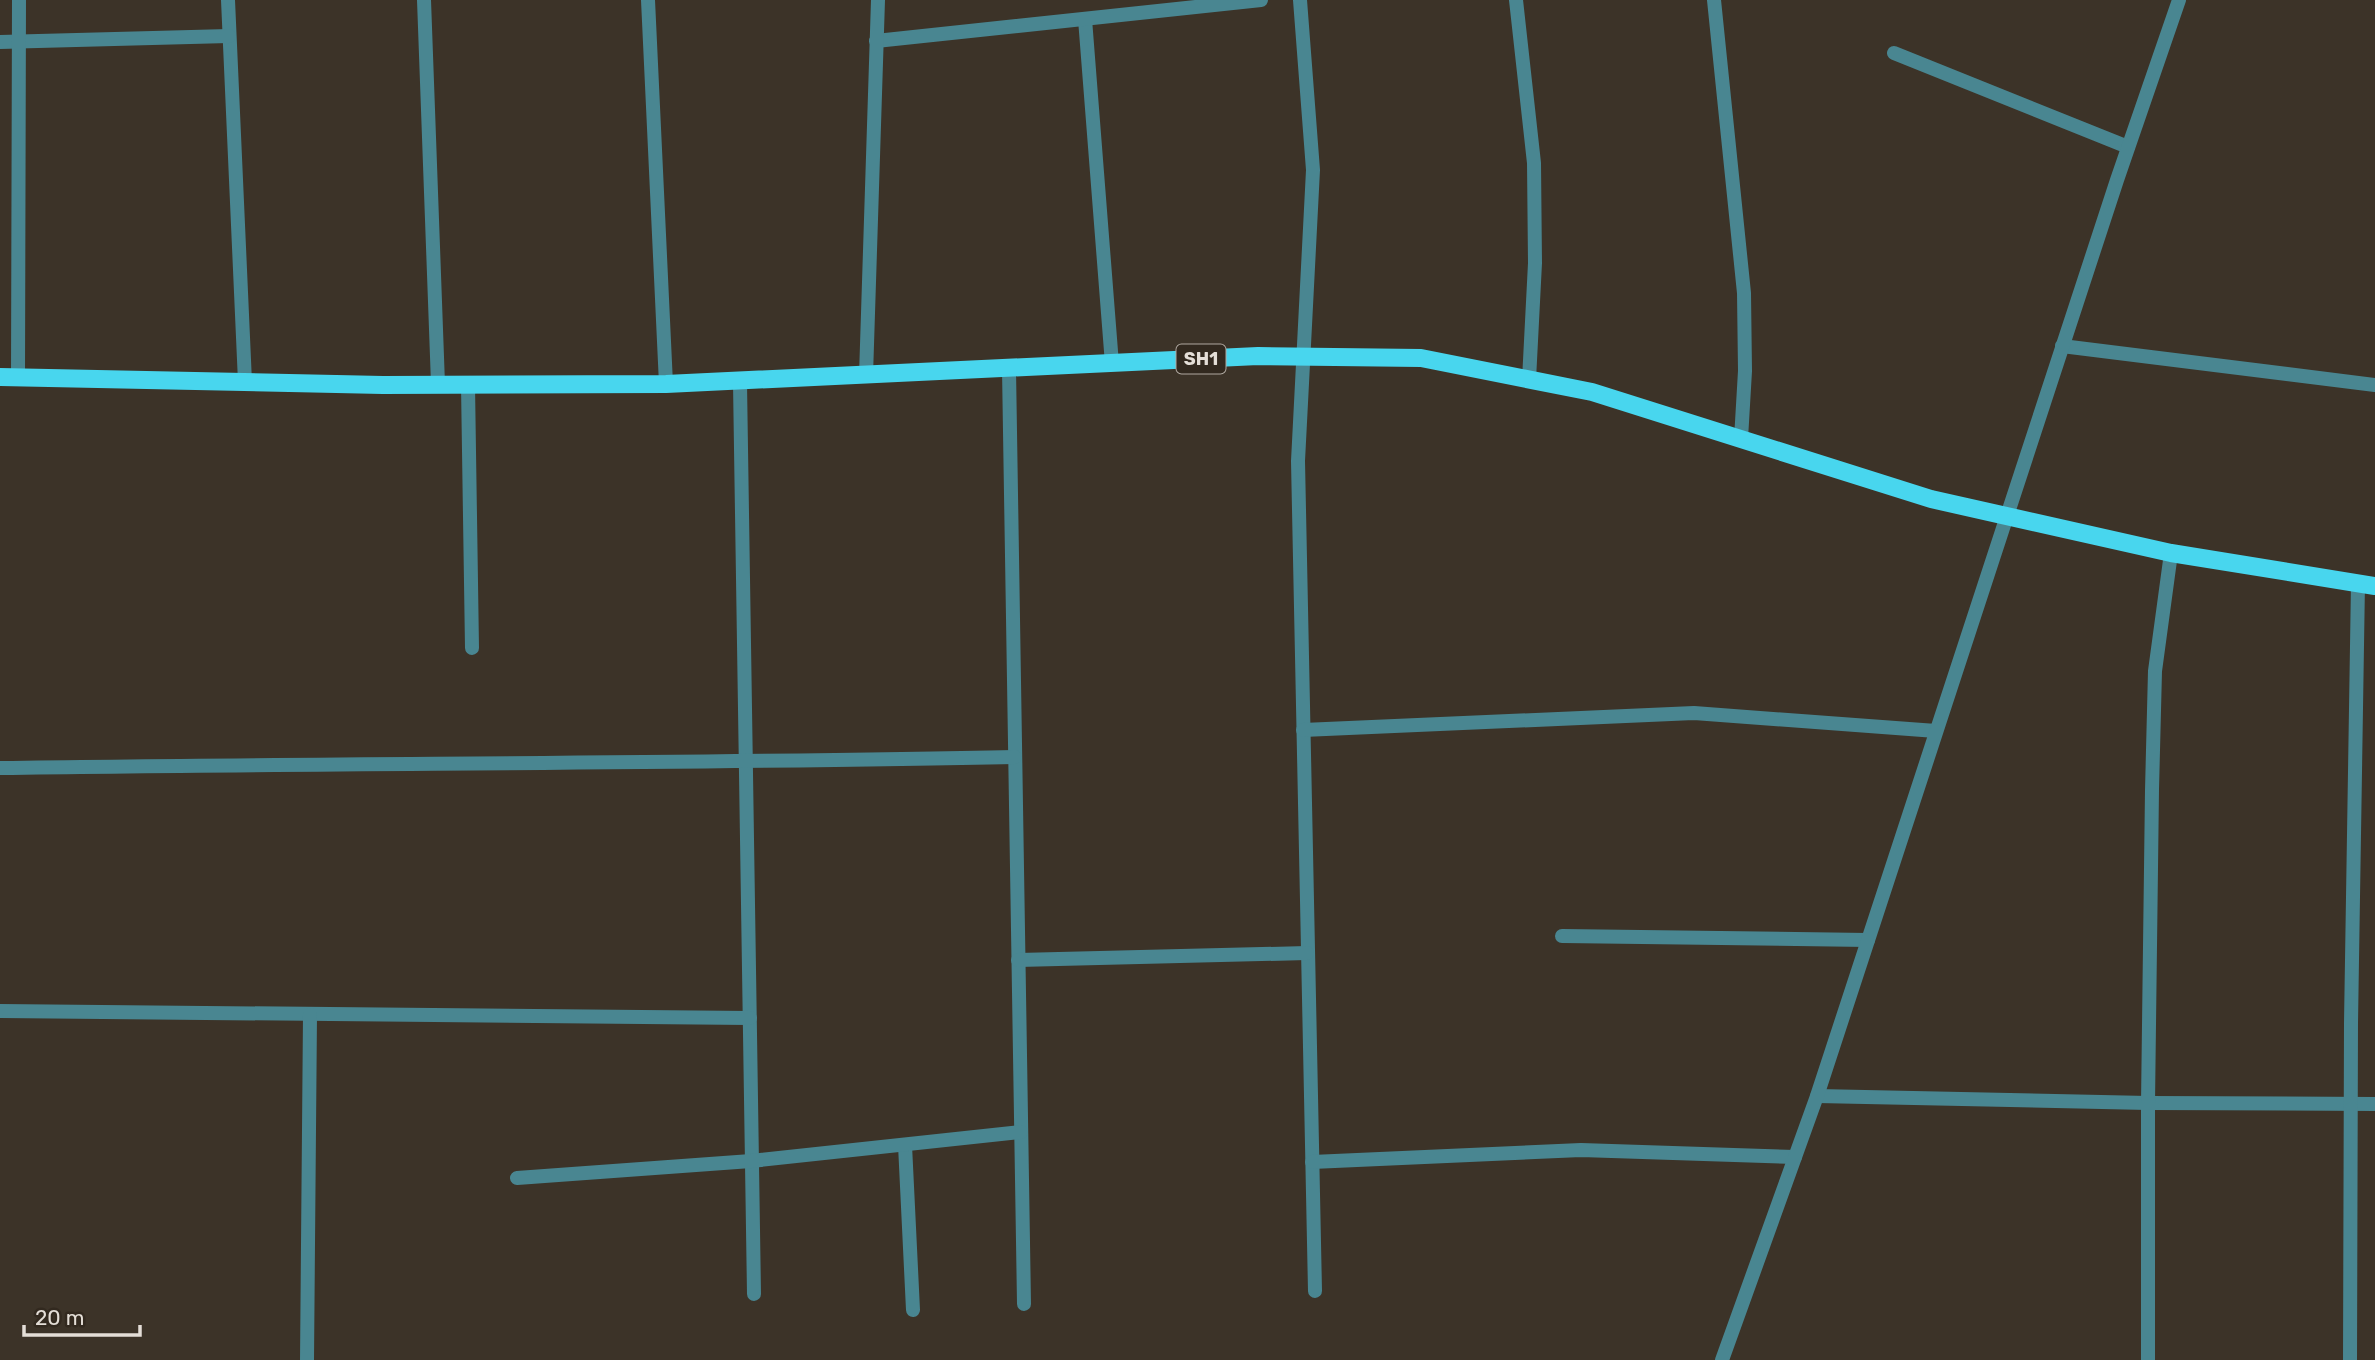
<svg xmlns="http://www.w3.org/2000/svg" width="2375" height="1360" font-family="Rubik,sans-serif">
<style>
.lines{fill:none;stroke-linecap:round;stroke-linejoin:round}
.lane{stroke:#498691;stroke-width:14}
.street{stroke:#498691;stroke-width:14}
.primary{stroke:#48d6ee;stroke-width:18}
.labels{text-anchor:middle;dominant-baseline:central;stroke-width:5;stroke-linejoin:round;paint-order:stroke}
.shield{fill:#32291f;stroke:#afa8a0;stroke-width:2}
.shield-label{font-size:18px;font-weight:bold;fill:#e4ded7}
</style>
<rect width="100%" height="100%" fill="#3c3328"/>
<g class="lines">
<polyline class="lane" points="2062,346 2375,385"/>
<g class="street">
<polyline points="228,0 245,382"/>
<polyline points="424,0 438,384"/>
<polyline points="648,0 666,384"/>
<polyline points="1300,0 1313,170 1298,461 1315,1291"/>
<polyline points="1516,0 1534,163 1535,263 1529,380"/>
<polyline points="1714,0 1744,293 1745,371 1741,439"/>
<polyline points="1085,19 1112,364"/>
<polyline points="876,41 1261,0"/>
<polyline points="0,42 229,36"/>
<polyline points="1894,53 2128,147"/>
<polyline points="1009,369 1024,1304"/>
<polyline points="866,376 878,0"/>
<polyline points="18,377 19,0"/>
<polyline points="740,383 754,1294"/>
<polyline points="468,385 472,648"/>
<polyline points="1303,730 1694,713 1936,731"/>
<path d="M0,768C338,763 677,764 1015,757"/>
<polyline points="1562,936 1868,940"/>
<polyline points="1018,960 1307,953"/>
<polyline points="0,1011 750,1018"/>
<polyline points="1817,1096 2148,1103 2375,1104"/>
<polyline points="905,1145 913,1310"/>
<polyline points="1312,1162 1581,1150 1795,1157"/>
<polyline points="517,1178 751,1161 1021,1132"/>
<polyline points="307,1360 310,1015"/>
<polyline points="1722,1360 1817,1096 2117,180 2179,0"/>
<polyline points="2148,1360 2148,1103 2152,790 2155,671 2171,553"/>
<polyline points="2350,1360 2351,1023 2358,583"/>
</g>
<polyline class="primary" points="0,377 383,385 666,384 1258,356 1421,358 1592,392 1931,499 2171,553 2375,586"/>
</g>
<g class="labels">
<rect class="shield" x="1176.5" y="344.5" width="49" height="29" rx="5"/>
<g class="shield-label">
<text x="1201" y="359">SH1</text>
</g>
</g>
<path d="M24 1325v10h116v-10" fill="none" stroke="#e4ded7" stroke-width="3.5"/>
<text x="35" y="1325" font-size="21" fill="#e4ded7" stroke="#32291f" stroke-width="5" paint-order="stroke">20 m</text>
</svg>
